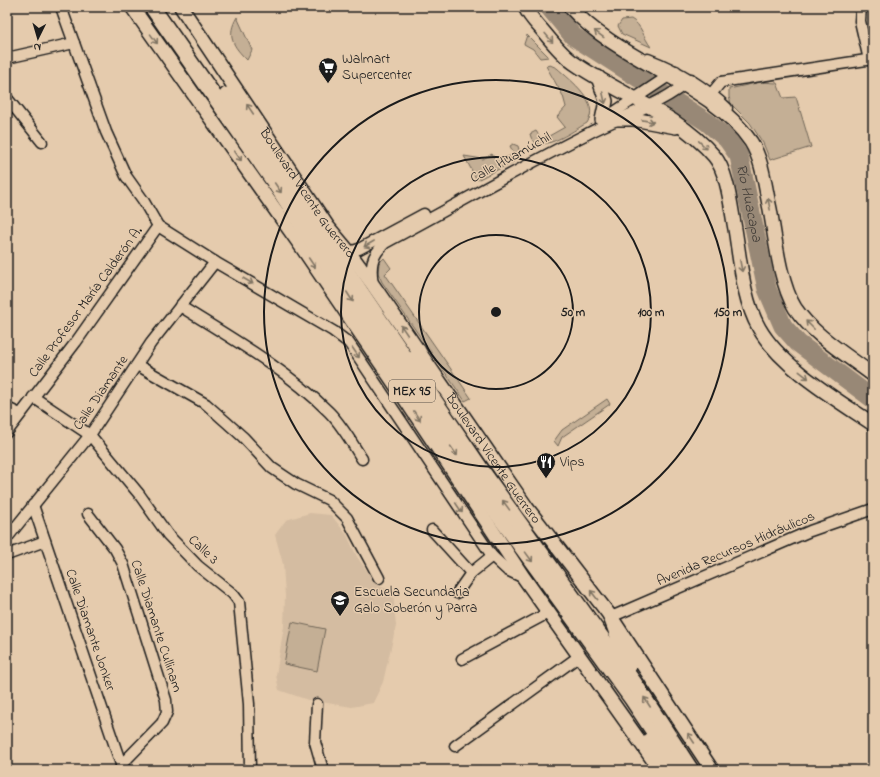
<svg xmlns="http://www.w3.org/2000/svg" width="880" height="777" font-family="'Indie Flower',sans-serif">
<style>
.built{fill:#d4bca1}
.green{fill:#c4af95;stroke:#706658}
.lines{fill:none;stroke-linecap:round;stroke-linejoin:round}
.river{stroke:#988876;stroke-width:19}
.minor-casing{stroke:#1c1c1c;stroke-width:13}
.major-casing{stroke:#1c1c1c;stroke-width:16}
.highway-casing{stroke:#1c1c1c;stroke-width:18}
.minor{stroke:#e5cbad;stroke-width:10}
.major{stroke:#e5cbad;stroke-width:13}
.highway{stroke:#e5cbad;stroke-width:15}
.oneway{stroke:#807464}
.ring{fill:none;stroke:#1c1c1c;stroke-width:2}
.labels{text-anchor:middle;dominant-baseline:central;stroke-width:3;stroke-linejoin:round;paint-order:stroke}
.shield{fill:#e5cbad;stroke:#585048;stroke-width:1}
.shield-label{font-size:13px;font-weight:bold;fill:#1c1c1c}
.poi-label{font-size:14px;fill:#1c1c1c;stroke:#e5cbad;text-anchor:start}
.street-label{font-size:14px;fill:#1c1c1c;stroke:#e5cbad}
.water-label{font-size:15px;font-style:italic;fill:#413c37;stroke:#e5cbad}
.centre{fill:#1c1c1c;stroke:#e5cbad;stroke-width:2}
.ring-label{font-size:12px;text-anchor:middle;font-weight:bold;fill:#1c1c1c;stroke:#e5cbad;stroke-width:3;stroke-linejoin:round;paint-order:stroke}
</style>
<rect width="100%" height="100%" fill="#e5cbad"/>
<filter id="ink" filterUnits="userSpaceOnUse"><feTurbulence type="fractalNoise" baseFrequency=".025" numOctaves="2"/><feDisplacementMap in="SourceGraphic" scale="8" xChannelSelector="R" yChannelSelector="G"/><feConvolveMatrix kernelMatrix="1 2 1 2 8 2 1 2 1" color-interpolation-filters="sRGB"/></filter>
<g filter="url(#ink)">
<polygon class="built" points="310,513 331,515 347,535 357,557 375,582 381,587 393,591 396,626 383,682 373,703 352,707 308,700 279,690 276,675 284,626 285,596 283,564 275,535 286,520"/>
<g class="green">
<path d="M237,17L252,50L247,60C233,46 226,36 237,17Z"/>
<path d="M631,19C642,25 643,37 651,47L622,34L618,26L622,20Z"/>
<polygon points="527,35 549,57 540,58 533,49 524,44"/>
<path d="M550,65L557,68C571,81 601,102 587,123C574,130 535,159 530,134L536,131L542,140L565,127L557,117L566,107L563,96L546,66Z"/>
<polygon points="761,82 777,83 783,98 796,97 811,147 770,160 763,143 750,123 731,104 729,97 729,89"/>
<polygon points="513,144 518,146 519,150 513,162 477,180 464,156 483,159 492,154 497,162 514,154 510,146"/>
<polygon points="384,258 391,268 385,274 471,398 465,401 382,282 378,273 379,263"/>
<polygon points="607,399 610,404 562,437 558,446 554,441 562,430"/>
<polygon points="292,622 325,629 317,671 284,664"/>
</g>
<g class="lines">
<path class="river" id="s1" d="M549,7L573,36L707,122L727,139L739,156L767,289L783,326L798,343L873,399"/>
<g class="minor-casing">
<g id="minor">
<polyline points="61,7 106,132 126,176 143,200 158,226 215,262 333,331 349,343 492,556 507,570 524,578"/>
<polyline points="861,7 860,21 869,60"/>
<polyline points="7,58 74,43"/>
<path d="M648,59C679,71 704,86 727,108"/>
<polyline points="712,93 721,82 873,59"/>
<polyline points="7,98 42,142"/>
<polyline points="604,119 676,71"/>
<polyline points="349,252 359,249 424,214"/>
<path d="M373,285C370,266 371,256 385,243C453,207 519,168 587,134C622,115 661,106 691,79"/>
<path d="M180,306C231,338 286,369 329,412C342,425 352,443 362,459"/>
<polyline points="137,365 206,404 243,437 272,468 296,484 329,500 347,518 379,578"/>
<polyline points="33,397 90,435 139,494 168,535 198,566 233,594 239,602 249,704 250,770"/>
<polyline points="7,408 20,414"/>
<polyline points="7,432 76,342 158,226"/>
<polyline points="33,505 123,770"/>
<polyline points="88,514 115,549 123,564 166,700 167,712 162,723 121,765"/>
<polyline points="432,530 471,573"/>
<polyline points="7,538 90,435 151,343 215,262"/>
<polyline points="7,555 45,541"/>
<polyline points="457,593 471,573 492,556"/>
<polyline points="611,617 810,531 873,509"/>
<polyline points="462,659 548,613"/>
<polyline points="317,704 315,742 323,770"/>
<polyline points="455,746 578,657"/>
</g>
</g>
<g class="major-casing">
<g id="major">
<polyline points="132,7 303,249 403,396 524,578 658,767"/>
<path id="s2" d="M181,7L328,227L349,252L373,285L527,508L611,617L712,770"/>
<path d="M525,7C529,16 536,23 543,31C552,42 562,55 574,63C620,95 677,113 714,156C728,172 731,209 735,229C740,259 743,300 759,328C781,367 836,399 873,424"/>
<path d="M570,7C620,63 711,82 751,142C763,161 765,187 770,209C775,237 780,284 795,308C814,336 847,355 873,375"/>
<polyline points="598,77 606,101 602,120"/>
<polyline points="614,119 633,119 676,127"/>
</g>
</g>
<g class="highway-casing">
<g id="highway">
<polyline points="152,7 272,179 385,352 478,487 632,699 679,770"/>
<polyline points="227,95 487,478 635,684 691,770"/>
<polyline points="418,351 428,383"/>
<polyline points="611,617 629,666"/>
<polyline points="650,740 664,770"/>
</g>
</g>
<use href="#minor" class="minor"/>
<use href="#major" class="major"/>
<use href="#highway" class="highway"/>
</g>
<defs><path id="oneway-shaft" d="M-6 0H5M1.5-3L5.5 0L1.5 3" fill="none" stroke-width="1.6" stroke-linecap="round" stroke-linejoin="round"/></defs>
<g class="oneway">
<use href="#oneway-shaft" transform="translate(599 34) rotate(-144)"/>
<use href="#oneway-shaft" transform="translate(549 38) rotate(50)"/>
<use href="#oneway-shaft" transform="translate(154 39) rotate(54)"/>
<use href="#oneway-shaft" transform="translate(604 98) rotate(77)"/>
<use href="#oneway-shaft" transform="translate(250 109) rotate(-124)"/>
<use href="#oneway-shaft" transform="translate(648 121) rotate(11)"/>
<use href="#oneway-shaft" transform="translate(703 145) rotate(44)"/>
<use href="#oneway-shaft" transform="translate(238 156) rotate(55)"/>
<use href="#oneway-shaft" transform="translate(278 188) rotate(56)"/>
<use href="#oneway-shaft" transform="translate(769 204) rotate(-101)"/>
<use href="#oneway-shaft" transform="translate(369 244) rotate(150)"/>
<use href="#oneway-shaft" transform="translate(312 263) rotate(56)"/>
<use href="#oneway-shaft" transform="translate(741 266) rotate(79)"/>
<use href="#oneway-shaft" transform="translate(248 281) rotate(30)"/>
<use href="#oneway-shaft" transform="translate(350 297) rotate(57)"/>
<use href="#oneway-shaft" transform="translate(810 325) rotate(-135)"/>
<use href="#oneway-shaft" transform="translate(404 330) rotate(-124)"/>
<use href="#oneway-shaft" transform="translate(356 353) rotate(56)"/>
<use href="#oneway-shaft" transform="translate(804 375) rotate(38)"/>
<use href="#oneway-shaft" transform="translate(417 416) rotate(57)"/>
<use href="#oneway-shaft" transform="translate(454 451) rotate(55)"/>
<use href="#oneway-shaft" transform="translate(506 505) rotate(-126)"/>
<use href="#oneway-shaft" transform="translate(459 508) rotate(56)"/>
<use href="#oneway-shaft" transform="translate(529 557) rotate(54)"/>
<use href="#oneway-shaft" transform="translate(594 595) rotate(-128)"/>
<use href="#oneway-shaft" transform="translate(647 702) rotate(-123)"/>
<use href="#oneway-shaft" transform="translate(691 738) rotate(-124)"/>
</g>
</g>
<g class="ring">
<circle cx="496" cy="312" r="77"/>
<circle cx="496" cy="312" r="155"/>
<circle cx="496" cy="312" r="232"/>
</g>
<defs>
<g id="supermarket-pin" transform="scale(1)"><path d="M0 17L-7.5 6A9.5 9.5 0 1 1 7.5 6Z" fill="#1c1c1c" stroke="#e5cbad"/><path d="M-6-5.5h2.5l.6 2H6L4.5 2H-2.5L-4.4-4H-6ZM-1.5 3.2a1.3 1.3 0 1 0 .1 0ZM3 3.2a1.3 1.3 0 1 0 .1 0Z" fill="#fff"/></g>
<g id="restaurant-pin" transform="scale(1)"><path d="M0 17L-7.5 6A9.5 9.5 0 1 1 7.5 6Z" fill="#1c1c1c" stroke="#e5cbad"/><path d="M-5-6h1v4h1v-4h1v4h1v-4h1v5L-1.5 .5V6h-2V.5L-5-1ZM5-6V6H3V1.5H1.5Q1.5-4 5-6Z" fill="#fff"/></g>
<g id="school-pin" transform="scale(1)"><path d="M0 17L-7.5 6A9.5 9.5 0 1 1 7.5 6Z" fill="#1c1c1c" stroke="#e5cbad"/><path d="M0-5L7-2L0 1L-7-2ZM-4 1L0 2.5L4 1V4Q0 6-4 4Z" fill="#fff"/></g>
</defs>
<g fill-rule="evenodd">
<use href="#supermarket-pin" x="328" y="67"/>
<use href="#restaurant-pin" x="546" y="462"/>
<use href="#school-pin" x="340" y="600"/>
</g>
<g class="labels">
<rect class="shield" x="389" y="380" width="46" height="22" rx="3"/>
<g class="shield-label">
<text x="412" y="391">MEX 95</text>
</g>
<g class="poi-label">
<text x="342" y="59">Walmart<tspan x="342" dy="16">Supercenter</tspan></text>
<text x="560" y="462">Vips</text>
<text x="354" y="592">Escuela Secundaria<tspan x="354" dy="16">Galo Soberón y Parra</tspan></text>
</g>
<g class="street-label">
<text transform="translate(511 158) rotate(-29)">Calle Huamúchil</text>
<text stroke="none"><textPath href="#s2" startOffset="225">Boulevard Vicente Guerrero</textPath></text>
<text transform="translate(86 302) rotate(-54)">Calle Profesor María Calderón A.</text>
<text transform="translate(101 393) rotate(-56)">Calle Diamante</text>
<text stroke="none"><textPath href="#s2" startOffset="549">Boulevard Vicente Guerrero</textPath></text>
<text transform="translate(736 549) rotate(-23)">Avenida Recursos Hidráulicos</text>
<text transform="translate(203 550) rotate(43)">Calle 3</text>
<text transform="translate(156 626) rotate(72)">Calle Diamante Cullinam</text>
<text transform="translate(90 630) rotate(71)">Calle Diamante Jonker</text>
</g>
<g class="water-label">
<text stroke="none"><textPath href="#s1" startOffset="292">Río Huacapa</textPath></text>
</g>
</g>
<circle cx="496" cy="312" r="6" class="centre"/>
<g class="ring-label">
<text x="573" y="316">50 m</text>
<text x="651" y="316">100 m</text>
<text x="728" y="316">150 m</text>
</g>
<rect width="880" height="777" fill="none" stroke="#e5cbad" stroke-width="24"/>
<rect x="12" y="12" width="856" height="753" fill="none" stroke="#1c1c1c" stroke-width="1.5" filter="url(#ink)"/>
<g transform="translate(38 38) rotate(185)" stroke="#e5cbad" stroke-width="3" paint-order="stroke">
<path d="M0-3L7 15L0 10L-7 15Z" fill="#1c1c1c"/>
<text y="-6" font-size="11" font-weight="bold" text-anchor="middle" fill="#1c1c1c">N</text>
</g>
</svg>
